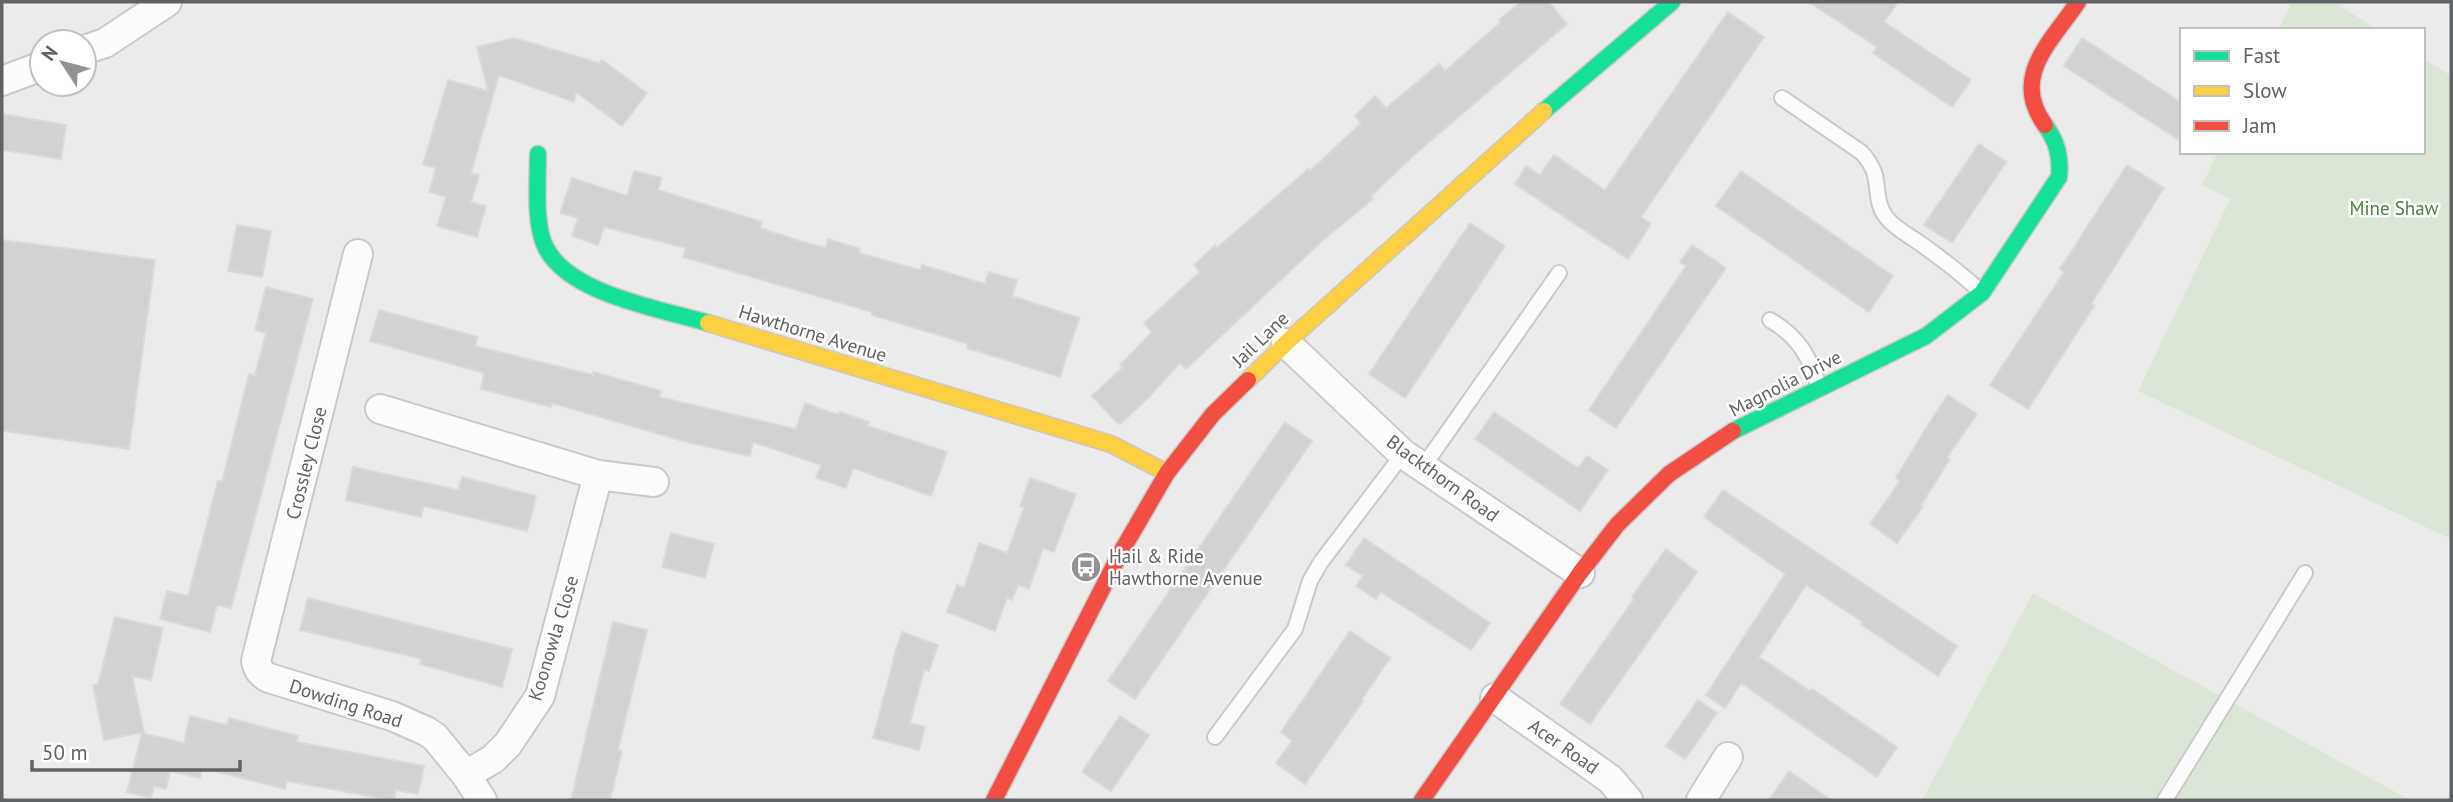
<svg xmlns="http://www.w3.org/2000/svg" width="2453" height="802" font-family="'PT Sans',sans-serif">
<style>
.green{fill:#dbe7d6}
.building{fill:#d4d2d1;stroke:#dcdad8;stroke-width:2}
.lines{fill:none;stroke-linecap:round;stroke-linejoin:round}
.lane-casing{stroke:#cac9c8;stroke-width:18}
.street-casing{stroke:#cac9c8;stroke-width:32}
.fast-casing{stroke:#c9c9c9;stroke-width:19}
.slow-casing{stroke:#c9c9c9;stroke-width:19}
.jam-casing{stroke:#c9c9c9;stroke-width:19}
.lane{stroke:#fcfcfc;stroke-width:14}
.street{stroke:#fcfcfc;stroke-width:28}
.fast{stroke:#16e098;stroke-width:16}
.slow{stroke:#ffcf43;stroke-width:16}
.jam{stroke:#f24e42;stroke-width:16}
.labels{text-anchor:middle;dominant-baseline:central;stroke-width:5;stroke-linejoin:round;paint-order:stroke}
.park-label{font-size:19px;fill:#498241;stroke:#fff}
.street-label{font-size:19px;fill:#5f6365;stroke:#fff}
.poi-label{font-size:19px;fill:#5f6365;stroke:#fff;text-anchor:start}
</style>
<rect width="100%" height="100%" fill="#edebe9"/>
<g class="green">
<polygon points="2292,2 2334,2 2378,30 2278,30"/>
<polygon points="2423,58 2451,76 2451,539 2138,391 2230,199 2202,185 2218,152 2423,152"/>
<polygon points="2033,593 2410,800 1922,800"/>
</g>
<g class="building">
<polygon points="1521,2 1549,2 1567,24 1413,156 1371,196 1373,199 1322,241 1199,357 1186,369 1180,363 1147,399 1120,424 1117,423 1092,396 1123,367 1120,365 1152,332 1144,323 1200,272 1194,265 1215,245 1217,248 1308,169 1310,171 1361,123 1355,116 1375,96 1386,108 1439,64 1445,71 1501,22 1499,20"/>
<polygon points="1809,2 1898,2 1884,22 1971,80 1952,107 1873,53 1877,47"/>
<polygon points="1728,12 1764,37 1641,217 1651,224 1628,259 1515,184 1526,166 1540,175 1554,155 1605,190"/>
<polygon points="514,38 599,63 602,60 647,93 622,126 576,92 574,102 499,75 471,173 479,175 471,202 486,206 477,237 437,226 446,197 429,192 436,168 423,164 448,80 488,91 477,47"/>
<polygon points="2082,38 2182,103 2182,142 2064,66"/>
<polygon points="2,114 66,125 61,159 2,150"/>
<polygon points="1979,144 2006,162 1952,243 1924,225"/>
<polygon points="2127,165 2164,188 2091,304 2094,306 2028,409 1990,385 2064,272 2060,269"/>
<polygon points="634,171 662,178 658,190 762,222 760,228 800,241 826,248 828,239 860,249 859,253 920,270 922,265 985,284 989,272 1017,280 1012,296 1079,318 1060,377 967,348 968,344 872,315 872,312 683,257 686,248 604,227 598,245 572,236 578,218 561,213 561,210 572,178 627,196"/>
<polygon points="1741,171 1893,276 1869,312 1716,206"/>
<polygon points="1470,223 1505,246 1405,398 1369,374"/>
<polygon points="237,225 271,231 262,277 228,271"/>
<polygon points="2,240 155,260 129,449 2,431"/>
<polygon points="1692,245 1726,268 1616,428 1589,410 1686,266 1680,262"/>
<polygon points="266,287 313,299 231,608 217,605 210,632 160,619 167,591 188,596 218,481 222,482 249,374 255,375 266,333 255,330"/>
<polygon points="379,310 478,337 475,346 593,375 594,372 661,391 659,397 796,429 805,403 838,415 840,412 869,422 868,426 947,452 931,496 853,468 846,488 816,478 821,465 753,442 750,456 690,443 552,403 551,407 481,389 484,373 370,341"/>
<polygon points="1948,395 1977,414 1947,457 1950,459 1921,505 1923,506 1897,543 1870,524 1900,481 1896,478 1924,431"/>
<polygon points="1494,412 1578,468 1587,456 1608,470 1580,511 1475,439"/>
<polygon points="1285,422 1312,441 1135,699 1108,681"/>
<polygon points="353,467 458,490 462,477 536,496 527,531 424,506 421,517 346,500"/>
<polygon points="1030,478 1076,494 1054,552 1043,548 1029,589 1018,585 1012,600 1007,598 995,631 947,612 957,585 964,588 979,543 1007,553 1024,508 1020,506"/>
<polygon points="1723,490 1957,646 1938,676 1861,624 1863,622 1806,585 1759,657 1810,691 1812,689 1897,747 1877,777 1741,683 1725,708 1706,695 1785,574 1704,517"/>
<polygon points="671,533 714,544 705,578 662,567"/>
<polygon points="1364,538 1490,623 1471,650 1381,592 1376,599 1356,586 1363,576 1346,565"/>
<polygon points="1666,549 1697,572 1590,724 1560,704 1634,599 1632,597"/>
<polygon points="308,598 512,649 502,687 420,664 422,659 300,630"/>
<polygon points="115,617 163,628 151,680 132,676 144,732 104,740 93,685 98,684"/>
<polygon points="613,622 647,630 618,750 622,751 610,800 571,800"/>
<polygon points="1350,631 1390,658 1361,700 1363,701 1305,784 1276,763 1292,741 1281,732"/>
<polygon points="902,632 938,645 929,671 924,670 910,723 925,727 919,750 873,738 894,659 893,659"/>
<polygon points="1698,700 1717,713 1685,759 1666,746"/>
<polygon points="190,716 227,725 229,718 298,736 297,742 424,766 418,794 396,790 394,800 391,800 287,781 285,789 202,768 200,778 170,771 166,789 154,786 151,798 127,792 142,733 184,743"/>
<polygon points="1120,716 1149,735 1111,791 1082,772"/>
<polygon points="1789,771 1831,800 1769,800"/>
</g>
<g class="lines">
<g class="lane-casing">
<g id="lane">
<path d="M1782,98L1861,152C1886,178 1870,195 1886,217C1894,228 1910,236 1921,244C1942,259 1962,274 1981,292"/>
<path d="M1770,320C1798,336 1810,357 1819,387"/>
<polyline points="1423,467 1559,273"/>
<polyline points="1215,737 1295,629 1310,581 1321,562 1403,454"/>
<polyline points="2165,800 2305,573"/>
</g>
</g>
<g class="street-casing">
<g id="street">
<polyline points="84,50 105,43 167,2"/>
<polyline points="2,81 42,66"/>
<path d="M358,254L256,661C258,670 261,674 269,678L392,716L426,731L435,737L466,775L482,800"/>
<polyline points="1286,343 1403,454 1580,573"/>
<polyline points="380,409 598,475 654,482"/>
<polyline points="1495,698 1610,779 1628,800"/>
<polyline points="466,775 493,759 508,744 540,696 598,475"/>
<polyline points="1701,800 1728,757"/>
</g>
</g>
<g class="fast-casing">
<g id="fast">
<polyline points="1544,111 1672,2"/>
<path d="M538,154C538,180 534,223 545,246C567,294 661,309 708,323"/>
<path d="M1733,431L1926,336L1982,293L2059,177C2061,156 2057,142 2045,125"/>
</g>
</g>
<g class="slow-casing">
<g id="slow">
<polyline points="708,323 1111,444 1167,473"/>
<polyline points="1248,380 1286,343 1544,111"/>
</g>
</g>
<g class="jam-casing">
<g id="jam">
<path d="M2045,125C2010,77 2051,42 2078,2"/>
<polyline points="994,800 1121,552 1167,473 1213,414 1248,380"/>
<polyline points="1422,800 1580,573 1617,525 1669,474 1733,431"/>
</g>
</g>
<use href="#lane" class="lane"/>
<use href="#street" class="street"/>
<use href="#fast" class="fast"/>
<use href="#slow" class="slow"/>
<use href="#jam" class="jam"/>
</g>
<defs>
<g id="bus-disc" transform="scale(1.575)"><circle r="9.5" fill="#919393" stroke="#fff"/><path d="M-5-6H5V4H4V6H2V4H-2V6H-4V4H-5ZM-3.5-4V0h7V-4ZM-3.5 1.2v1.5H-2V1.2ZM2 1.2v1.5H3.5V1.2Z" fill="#fff"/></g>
</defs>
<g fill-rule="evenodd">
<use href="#bus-disc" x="1086" y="567"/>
</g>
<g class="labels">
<g class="park-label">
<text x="2394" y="208">Mine Shaw</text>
</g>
<g class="street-label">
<text transform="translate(813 333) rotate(17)">Hawthorne Avenue</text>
<text transform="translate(1260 339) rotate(-44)">Jail Lane</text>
<text transform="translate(1785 383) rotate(-27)">Magnolia Drive</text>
<text transform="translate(306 463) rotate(-76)">Crossley Close</text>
<text transform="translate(1443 478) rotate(36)">Blackthorn Road</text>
<text transform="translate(553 638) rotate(-73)">Koonowla Close</text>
<text transform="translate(346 703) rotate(18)">Dowding Road</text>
<text transform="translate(1564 746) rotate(35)">Acer Road</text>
</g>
<g class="poi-label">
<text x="1109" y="556">Hail &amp; Ride<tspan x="1109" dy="22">Hawthorne Avenue</tspan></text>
</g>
</g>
<rect width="2453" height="802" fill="none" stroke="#5f6365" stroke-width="7"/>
<rect x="2180" y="28" width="245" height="126" fill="#ffffff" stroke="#bfc1c1" stroke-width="2"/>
<rect x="2194" y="51" width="35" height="10" fill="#16e098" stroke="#bfc1c1" stroke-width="2"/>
<text x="2243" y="63" font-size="21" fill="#5f6365">Fast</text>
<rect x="2194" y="86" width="35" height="10" fill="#ffcf43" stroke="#bfc1c1" stroke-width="2"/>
<text x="2243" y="98" font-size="21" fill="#5f6365">Slow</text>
<rect x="2194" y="121" width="35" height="10" fill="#f24e42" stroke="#bfc1c1" stroke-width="2"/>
<text x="2243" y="133" font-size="21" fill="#5f6365">Jam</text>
<g transform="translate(63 63) rotate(306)"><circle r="33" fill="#ffffff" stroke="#bfc1c1" stroke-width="2"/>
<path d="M0-5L12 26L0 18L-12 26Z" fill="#919393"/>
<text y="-10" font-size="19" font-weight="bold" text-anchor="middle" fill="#5f6365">N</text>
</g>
<path d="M32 760v10h208v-10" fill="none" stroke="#5f6365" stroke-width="3.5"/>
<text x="42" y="760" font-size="21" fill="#5f6365" stroke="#ffffff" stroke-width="5" paint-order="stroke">50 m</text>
</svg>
